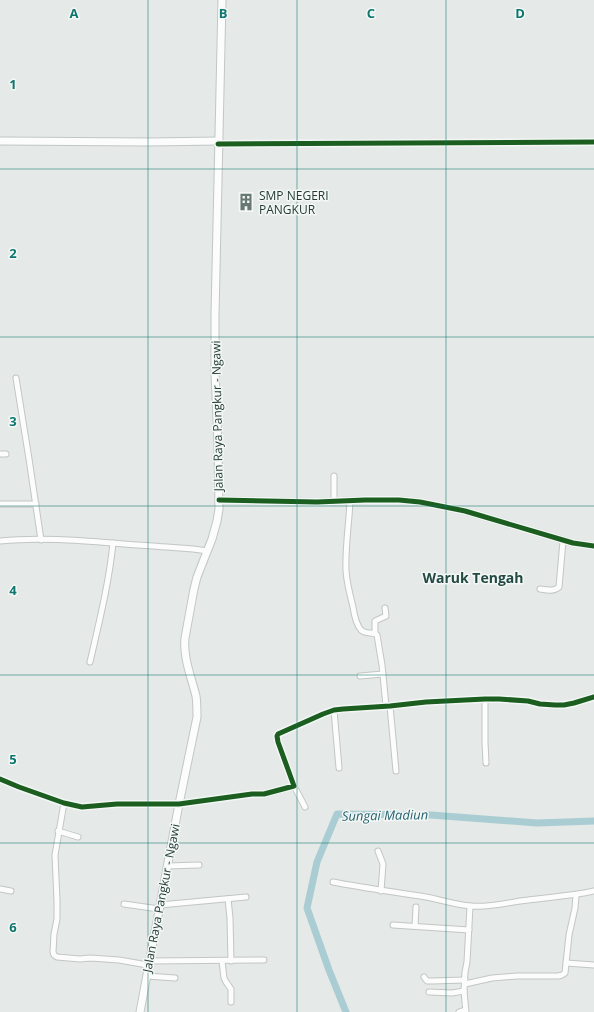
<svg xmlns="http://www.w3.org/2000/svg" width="594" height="1012" font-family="'Open Sans',sans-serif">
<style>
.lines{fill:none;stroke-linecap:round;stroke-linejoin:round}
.river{stroke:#aaccd3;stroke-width:7}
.minor-casing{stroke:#c2c6c4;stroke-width:7}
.tertiary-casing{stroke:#c2c6c4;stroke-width:8}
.secondary-casing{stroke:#c1c7c5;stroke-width:9}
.minor{stroke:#fbfcfb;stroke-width:5}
.tertiary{stroke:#fbfcfb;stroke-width:6}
.secondary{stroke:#fbfcfb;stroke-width:7}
.cycleway-casing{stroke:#f3f8f6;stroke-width:8}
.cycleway{stroke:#1b5e20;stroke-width:5}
.grid{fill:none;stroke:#0f766e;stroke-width:1;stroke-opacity:0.55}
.labels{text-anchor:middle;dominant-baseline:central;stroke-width:3;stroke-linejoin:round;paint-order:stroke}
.poi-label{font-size:12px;fill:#253b35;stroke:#f3f8f6;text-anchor:start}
.street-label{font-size:12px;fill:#253b35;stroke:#f3f8f6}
.water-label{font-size:13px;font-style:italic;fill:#266170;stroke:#f3f8f6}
.quarter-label{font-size:14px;font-weight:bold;fill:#234a42;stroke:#f3f8f6}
.grid-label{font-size:13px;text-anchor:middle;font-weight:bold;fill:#0f766e;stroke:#f3f8f6;stroke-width:3;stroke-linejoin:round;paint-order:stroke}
</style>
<rect width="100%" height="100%" fill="#e5e9e7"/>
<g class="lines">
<polyline class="river" points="346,1012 329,970 307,908 317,862 337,814 431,815 537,823 594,821"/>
<g class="minor-casing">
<g id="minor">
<polyline points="218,144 594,142"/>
<polyline points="16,378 29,459 41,540"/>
<polyline points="0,454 6,454"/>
<path d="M350,501C349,524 345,548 346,571C347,584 350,595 353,607C354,614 356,624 361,630C366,635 373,631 377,635L382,665L386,706"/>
<polyline points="334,502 334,476"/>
<polyline points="0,504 36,504"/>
<path d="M0,541C51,536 102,543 153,546C171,548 189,547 207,551"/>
<path d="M540,589C546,590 554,592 559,587L563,541"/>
<polyline points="375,633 375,621 386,616 385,608"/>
<path d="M90,662C99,623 109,583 113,543"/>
<polyline points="360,676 383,674"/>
<polyline points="485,699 485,742 486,763"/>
<polyline points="390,706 396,771"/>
<polyline points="334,710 339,768"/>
<polyline points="0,779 19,787 64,803 82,807 117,804 179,804 252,794 264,794 294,786 278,742 277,736 278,734 323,714 334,710 343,709 390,706 426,702 485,699 499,699 528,701 540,704 555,705 564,705 574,703 594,697"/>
<polyline points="294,786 305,807"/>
<polyline points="64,803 55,855 57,901 57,919 54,934 53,952 54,955 57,957 80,959 90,958 119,960 142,964 148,967"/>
<polyline points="58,831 78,837"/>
<polyline points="378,851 383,864 381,891"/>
<polyline points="167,866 199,865"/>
<path d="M333,882C364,888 395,892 426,897C441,900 456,905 471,906C490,908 509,902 528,900C550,897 572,896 594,891"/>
<polyline points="0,889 11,891"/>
<polyline points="228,899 230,918 231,961"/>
<polyline points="124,904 159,909"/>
<polyline points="160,905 246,897"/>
<polyline points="393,925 469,930"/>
<polyline points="415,926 416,907"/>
<polyline points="149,961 264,960"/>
<polyline points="222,961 224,978 226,982 231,989 231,1002"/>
<polyline points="566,963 594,965"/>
<polyline points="147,976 175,978"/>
<polyline points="424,977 427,981 432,981 465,980"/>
<polyline points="465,984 492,978 517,976 558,976 562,975 565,973 569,935 575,908 576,895"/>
<polyline points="429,992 452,993 464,991"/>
<polyline points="459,1012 465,1010"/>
<polyline points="466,1012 464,991 465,972 467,962 470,906"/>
</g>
</g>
<g class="tertiary-casing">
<polyline id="tertiary" points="219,500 317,502 365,500 399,500 420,502 465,511 573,543 594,546"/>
</g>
<g class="secondary-casing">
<g id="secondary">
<polyline points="0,141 149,142 219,141"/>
<path d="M140,1012L179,804L197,717C197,710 197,703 196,696C191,676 183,658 185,638L194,589L197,577L212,539L217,521L219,509L218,444L215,372V315L222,0"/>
</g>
</g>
<use href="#minor" class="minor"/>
<use href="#tertiary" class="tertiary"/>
<use href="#secondary" class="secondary"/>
<g class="cycleway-casing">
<g id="cycleway">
<polyline points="218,144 594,142"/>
<polyline points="219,500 317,502 365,500 399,500 420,502 465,511 573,543 594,546"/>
<polyline points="0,779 19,787 64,803 82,807 117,804 179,804 252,794 264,794 294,786 278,742 277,736 278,734 323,714 334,710 343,709 390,706 426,702 485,699 499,699 528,701 540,704 555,705 564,705 574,703 594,697"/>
</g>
</g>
<use href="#cycleway" class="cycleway"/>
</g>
<path class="grid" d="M148,0V1012M297,0V1012M446,0V1012M0,169H594M0,337H594M0,506H594M0,675H594M0,843H594"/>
<defs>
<g id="building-bare" transform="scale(1.38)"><path d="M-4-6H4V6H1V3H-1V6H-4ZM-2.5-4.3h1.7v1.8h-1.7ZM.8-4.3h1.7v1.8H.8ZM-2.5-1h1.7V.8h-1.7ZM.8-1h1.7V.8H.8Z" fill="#687873" stroke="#f3f8f6" stroke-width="2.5" paint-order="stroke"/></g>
</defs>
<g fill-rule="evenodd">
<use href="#building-bare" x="246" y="202"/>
</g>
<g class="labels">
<g class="poi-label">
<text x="259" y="195">SMP NEGERI<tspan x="259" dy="14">PANGKUR</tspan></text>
</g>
<g class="street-label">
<text transform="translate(217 416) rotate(-91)">Jalan Raya Pangkur - Ngawi</text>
<text transform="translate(161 898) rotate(-79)">Jalan Raya Pangkur - Ngawi</text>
</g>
<g class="water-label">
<text transform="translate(385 815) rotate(-1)">Sungai Madiun</text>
</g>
<g class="quarter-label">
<text x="473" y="577">Waruk Tengah</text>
</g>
</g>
<g class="grid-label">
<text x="74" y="18">A</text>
<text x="223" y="18">B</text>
<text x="371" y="18">C</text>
<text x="520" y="18">D</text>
<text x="13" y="89">1</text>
<text x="13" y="258">2</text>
<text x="13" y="426">3</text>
<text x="13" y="595">4</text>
<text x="13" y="764">5</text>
<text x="13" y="932">6</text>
</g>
</svg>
